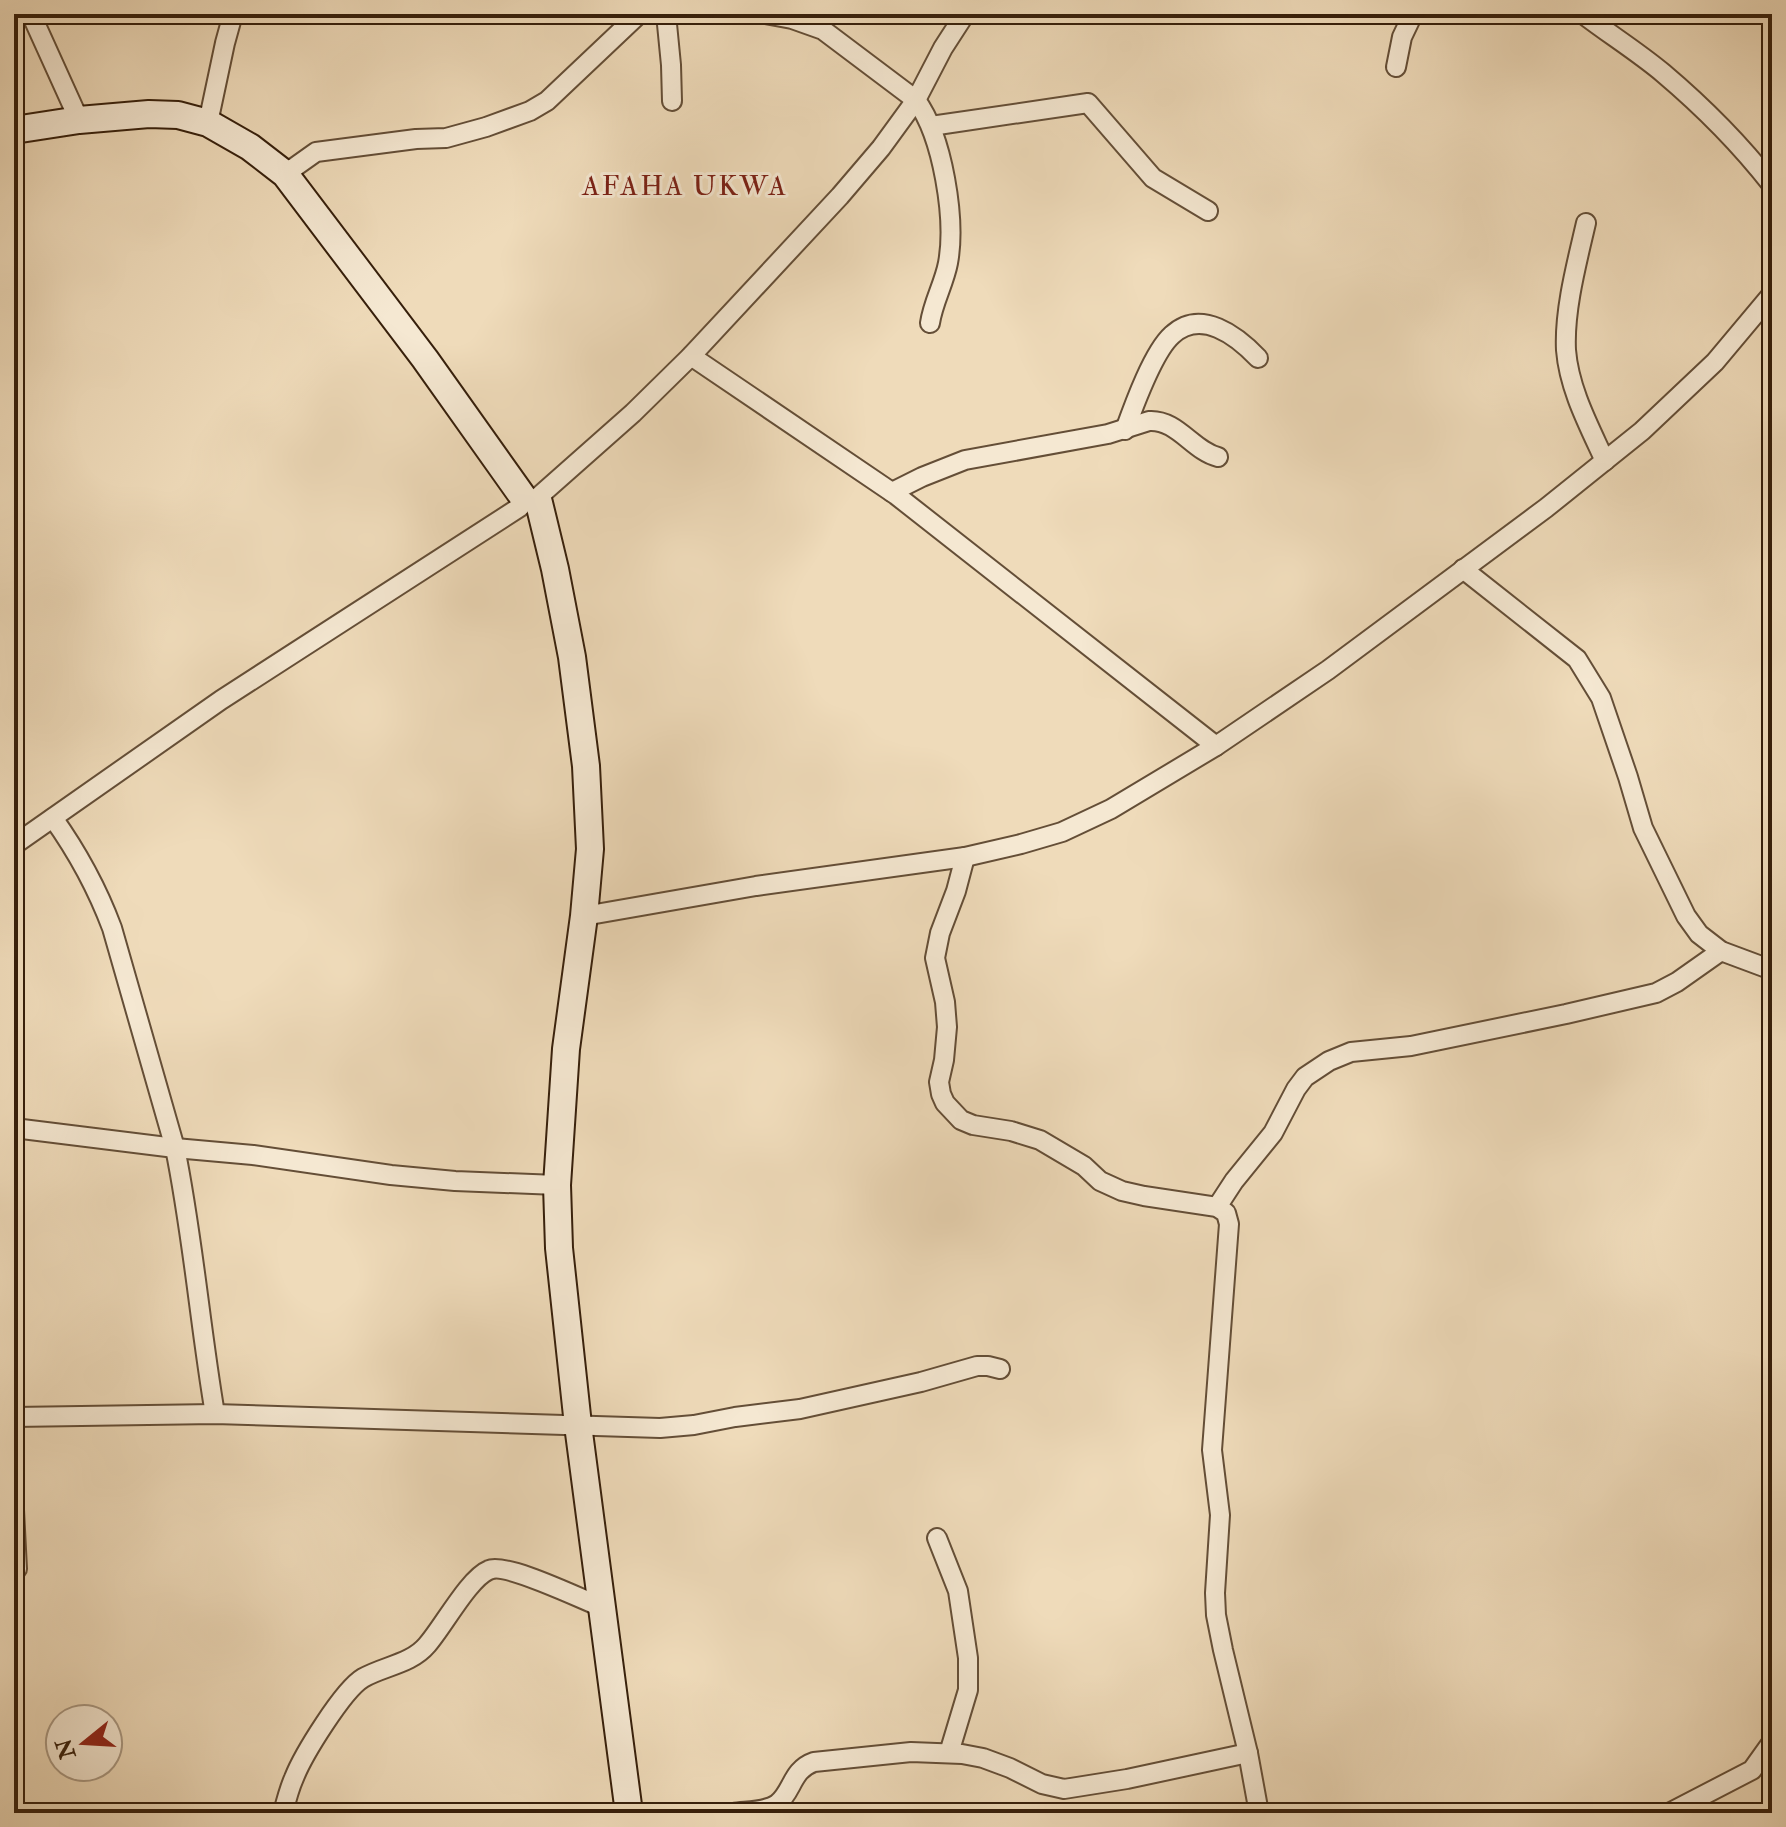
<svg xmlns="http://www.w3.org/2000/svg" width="1786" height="1827" font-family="'IM FELL Double Pica',serif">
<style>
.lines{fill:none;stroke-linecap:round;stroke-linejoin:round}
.street-casing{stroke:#644e37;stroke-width:22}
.secondary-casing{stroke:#361f0b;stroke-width:30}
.street{stroke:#f5e8d2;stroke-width:18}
.secondary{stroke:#f5e8d2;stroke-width:26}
.labels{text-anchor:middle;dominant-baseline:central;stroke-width:6;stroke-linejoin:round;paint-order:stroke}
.quarter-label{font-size:28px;letter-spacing:2px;fill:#7a1f14;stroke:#f5e8d2}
</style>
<rect width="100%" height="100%" fill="#efdbba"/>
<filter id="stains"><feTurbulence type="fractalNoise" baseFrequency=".0025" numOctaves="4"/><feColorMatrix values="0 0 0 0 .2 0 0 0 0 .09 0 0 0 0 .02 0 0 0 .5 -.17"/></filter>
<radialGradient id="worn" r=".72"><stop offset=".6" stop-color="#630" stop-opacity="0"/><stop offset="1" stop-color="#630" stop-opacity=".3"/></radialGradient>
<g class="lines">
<g class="street-casing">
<g id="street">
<polyline points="31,14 79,120"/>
<polyline points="666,14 671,65 672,101"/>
<path d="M765,14L792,19L823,30L916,100C943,137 956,219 948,263C944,284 933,302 930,323"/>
<path d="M1583,14C1609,34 1638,52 1663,73C1702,106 1740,144 1772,185"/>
<polyline points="1396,67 1402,37 1413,14"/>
<polyline points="208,123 225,43 233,14"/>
<polyline points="931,126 1088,103 1153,178 1208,211"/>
<polyline points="285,174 316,152 416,139 446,138 486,127 530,111 547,101 639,14"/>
<path d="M1586,223C1577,262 1564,310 1566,350C1569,389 1589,426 1605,461"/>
<polyline points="691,356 896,495 1216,746"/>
<path d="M1125,430C1134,405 1153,352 1172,335C1201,308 1237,336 1258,358"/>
<path d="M892,492L922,477L965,460L1108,434L1149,421C1177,419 1193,451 1218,457"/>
<polyline points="537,498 633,413 691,356 840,196 881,148 916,100 943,48 965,14"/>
<polyline points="1463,569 1577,659 1601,698 1628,777 1643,828 1686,916 1699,934 1721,951 1772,970"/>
<path d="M53,818C78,853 97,888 112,928L175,1148C193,1236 200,1326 215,1414"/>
<polyline points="14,845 221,700 520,507"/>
<polyline points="965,857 956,891 940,933 935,958 945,1002 947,1027 944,1060 939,1082 941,1094 945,1103 961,1120 973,1125 1011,1131 1040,1140 1084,1166 1100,1181 1122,1191 1144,1196 1217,1207 1226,1213 1229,1224 1212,1450 1220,1515 1215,1593 1216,1615 1223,1650 1248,1753 1259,1813"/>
<polyline points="584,916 756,886 965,857 1021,844 1062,832 1111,809 1216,746 1328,670 1546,508 1642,431 1715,362 1772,294"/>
<polyline points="14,1128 175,1148 253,1155 391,1175 455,1181 557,1185"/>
<polyline points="1217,1207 1234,1181 1273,1133 1296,1089 1305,1077 1329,1061 1351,1052 1411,1046 1566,1014 1656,993 1677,982 1721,951"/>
<polyline points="14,1417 215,1414 660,1428 694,1425 735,1417 800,1409 921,1382 977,1366 988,1366 1000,1369"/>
<polyline points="14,1510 17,1569"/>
<polyline points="937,1538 958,1591 968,1658 968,1690 949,1753"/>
<path d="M283,1813C286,1801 289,1789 294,1778C303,1755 343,1690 363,1678C384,1666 411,1664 427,1645C443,1627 469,1578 489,1570C506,1562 583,1600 604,1608"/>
<path d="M733,1813C746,1811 766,1812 777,1804C793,1792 791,1770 814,1762L911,1752L962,1754L983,1758L1010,1768L1042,1784L1064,1789L1127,1779L1248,1753"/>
<polyline points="1669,1813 1752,1770 1772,1742"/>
</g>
</g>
<g class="secondary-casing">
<g id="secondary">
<polyline points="14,130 79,120 149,114 178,115 208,123 250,147 285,174 425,359 523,497"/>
<polyline points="539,503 555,569 572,657 586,766 590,849 584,916 566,1049 557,1185 559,1248 578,1425 629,1813"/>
</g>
</g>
<use href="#street" class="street"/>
<use href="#secondary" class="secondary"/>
</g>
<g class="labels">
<g class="quarter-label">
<text x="685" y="186">AFAHA UKWA</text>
</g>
</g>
<rect width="1786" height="1827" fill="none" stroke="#efdbba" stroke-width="48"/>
<rect x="16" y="16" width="1754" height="1795" fill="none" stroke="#361f0b" stroke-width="4"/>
<rect x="24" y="24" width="1738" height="1779" fill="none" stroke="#361f0b" stroke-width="2"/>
<g transform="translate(84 1743) rotate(252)"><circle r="38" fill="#f5e8d2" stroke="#a99882" stroke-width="2"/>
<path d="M0-6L14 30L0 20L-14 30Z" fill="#8f2418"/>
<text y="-12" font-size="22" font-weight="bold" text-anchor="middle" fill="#361f0b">N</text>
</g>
<rect width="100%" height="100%" filter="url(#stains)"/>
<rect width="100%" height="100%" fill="url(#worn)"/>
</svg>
